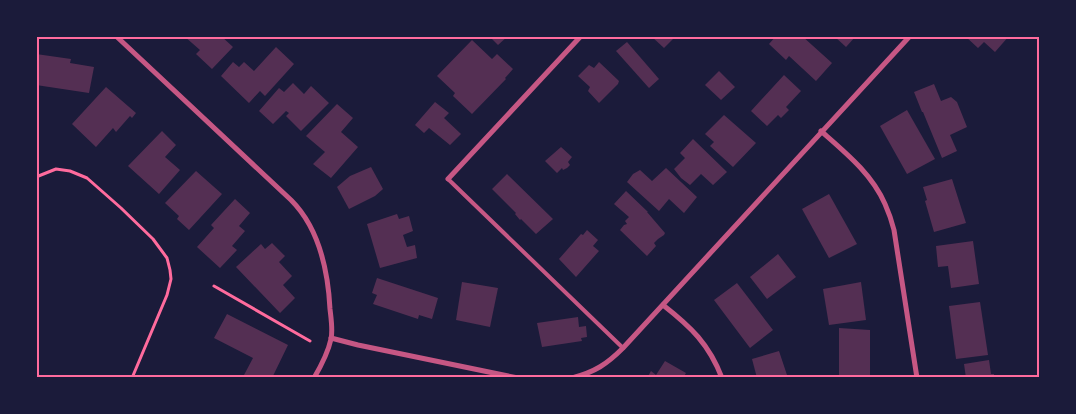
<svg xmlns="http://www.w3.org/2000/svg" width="1076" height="414" font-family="Lato,sans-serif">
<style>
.building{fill:#542f53}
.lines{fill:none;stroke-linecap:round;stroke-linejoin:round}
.path{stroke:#ff6b9d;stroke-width:3}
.service{stroke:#c65784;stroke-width:4}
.minor{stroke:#c65784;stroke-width:5}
.neatline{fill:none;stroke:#ff6b9d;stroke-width:2}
</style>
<rect width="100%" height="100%" fill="#1b1b3a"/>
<g class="building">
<polygon points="184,36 221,36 233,47 212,69 196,54 200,50"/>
<polygon points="489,36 508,36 498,45"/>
<polygon points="651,36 676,36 664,48"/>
<polygon points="776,36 802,36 832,63 816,81 789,56 786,60 769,44"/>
<polygon points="834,36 856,36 846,47"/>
<polygon points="965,36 1009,36 995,52 984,42 978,48"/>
<polygon points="472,40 492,59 497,54 513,69 505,78 506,79 472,114 453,96 455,93 437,76"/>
<polygon points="627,42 659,79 649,88 616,51"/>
<polygon points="276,47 294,64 265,96 260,91 249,103 221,76 233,62 239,67 244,62 254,71"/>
<polygon points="36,54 71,59 70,63 94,67 89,93 36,85"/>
<polygon points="599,62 619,81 618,84 599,103 588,91 590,87 578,76 589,65 594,68"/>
<polygon points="719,71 735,87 721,100 705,85"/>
<polygon points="784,75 801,91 786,107 789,110 781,118 778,115 767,126 751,111"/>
<polygon points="293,83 304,94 311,86 329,103 301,131 286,116 289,113 286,111 273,124 259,111 279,88 284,92"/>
<polygon points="934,84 941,101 951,97 957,102 967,127 950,135 957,151 942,158 923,112 922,112 914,92"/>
<polygon points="106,87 136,113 132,118 130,116 116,132 113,128 96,147 72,124"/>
<polygon points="435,102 449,113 444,118 461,134 450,145 429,128 424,133 415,125"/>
<polygon points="337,104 353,118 341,132 358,147 331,178 313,164 325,152 306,136"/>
<polygon points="907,110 935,159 907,174 880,126"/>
<polygon points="724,115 756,143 733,167 710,146 714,142 705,134"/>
<polygon points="162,131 176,145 165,157 180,170 159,194 128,166"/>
<polygon points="693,139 727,172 713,185 701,174 690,185 681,178 674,169 685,158 680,153"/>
<polygon points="561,147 572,157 568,162 570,165 567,168 563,170 562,168 557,173 545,161"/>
<polygon points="371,167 383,189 375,196 349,209 337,187 350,176"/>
<polygon points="666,168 697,197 684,213 669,199 659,211 627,182 633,174 640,170 652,181"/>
<polygon points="196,171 222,194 189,230 177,219 179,216 165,203"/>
<polygon points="507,174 553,219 536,234 521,219 520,220 515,214 516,213 492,189"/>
<polygon points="952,179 966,223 934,232 925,201 927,200 923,187"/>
<polygon points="626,191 648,212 647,212 665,233 664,235 658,239 654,243 656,246 647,256 620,230 624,225 627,224 625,221 629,217 614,204"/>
<polygon points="829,194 857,244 829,258 802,209"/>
<polygon points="235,199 250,213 239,226 245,231 232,246 237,250 220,268 197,247 214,228 211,225"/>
<polygon points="397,214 399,219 409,216 413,231 403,235 407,247 415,245 417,258 380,268 367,224"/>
<polygon points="587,230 598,240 593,246 599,251 576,277 559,259 581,234 583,235"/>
<polygon points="973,241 979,284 951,288 948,266 938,267 936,246"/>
<polygon points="272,243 285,256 279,262 292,276 283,285 295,298 280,313 236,267 261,244 265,249"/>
<polygon points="778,254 796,277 767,299 750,277"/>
<polygon points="377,278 438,298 432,319 419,315 418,319 373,304 377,295 372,293"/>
<polygon points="462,282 498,288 490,327 456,320"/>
<polygon points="861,282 866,320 829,325 823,289"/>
<polygon points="737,283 773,330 750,348 714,300"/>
<polygon points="980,302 988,355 956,359 949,306"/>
<polygon points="227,314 288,345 272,378 249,378 244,375 253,358 214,338"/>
<polygon points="578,317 579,327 586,326 587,337 581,338 582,341 542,347 537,323"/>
<polygon points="839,328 870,330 870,378 839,378"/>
<polygon points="779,351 788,378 757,378 752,359"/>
<polygon points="989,360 991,374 994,374 994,378 966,378 964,364"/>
<polygon points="665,361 686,373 683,378 647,378 651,371 656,375"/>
</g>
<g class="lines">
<g class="path">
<polyline points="36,177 56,169 70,171 87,178 121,208 153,239 167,258 170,270 171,279 167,295 132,378"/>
<polyline points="214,286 310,341"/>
</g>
<polyline class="service" points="448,179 623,348"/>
<g class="minor">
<path d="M116,36L291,200C319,228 328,270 330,309C331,318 333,330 331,339C328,353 321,366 314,378"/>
<path d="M821,131C846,153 872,174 885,204C889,213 892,222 894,230L917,378"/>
<polyline points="448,179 581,36"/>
<path d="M663,305C691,327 709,344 722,378"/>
<polyline points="331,338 358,345 518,378"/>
<path d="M572,378C595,372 607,364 623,348L910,36"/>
</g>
</g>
<rect width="1076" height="414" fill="none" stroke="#1b1b3a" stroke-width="75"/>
<rect x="38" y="38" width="1000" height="338" class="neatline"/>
</svg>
